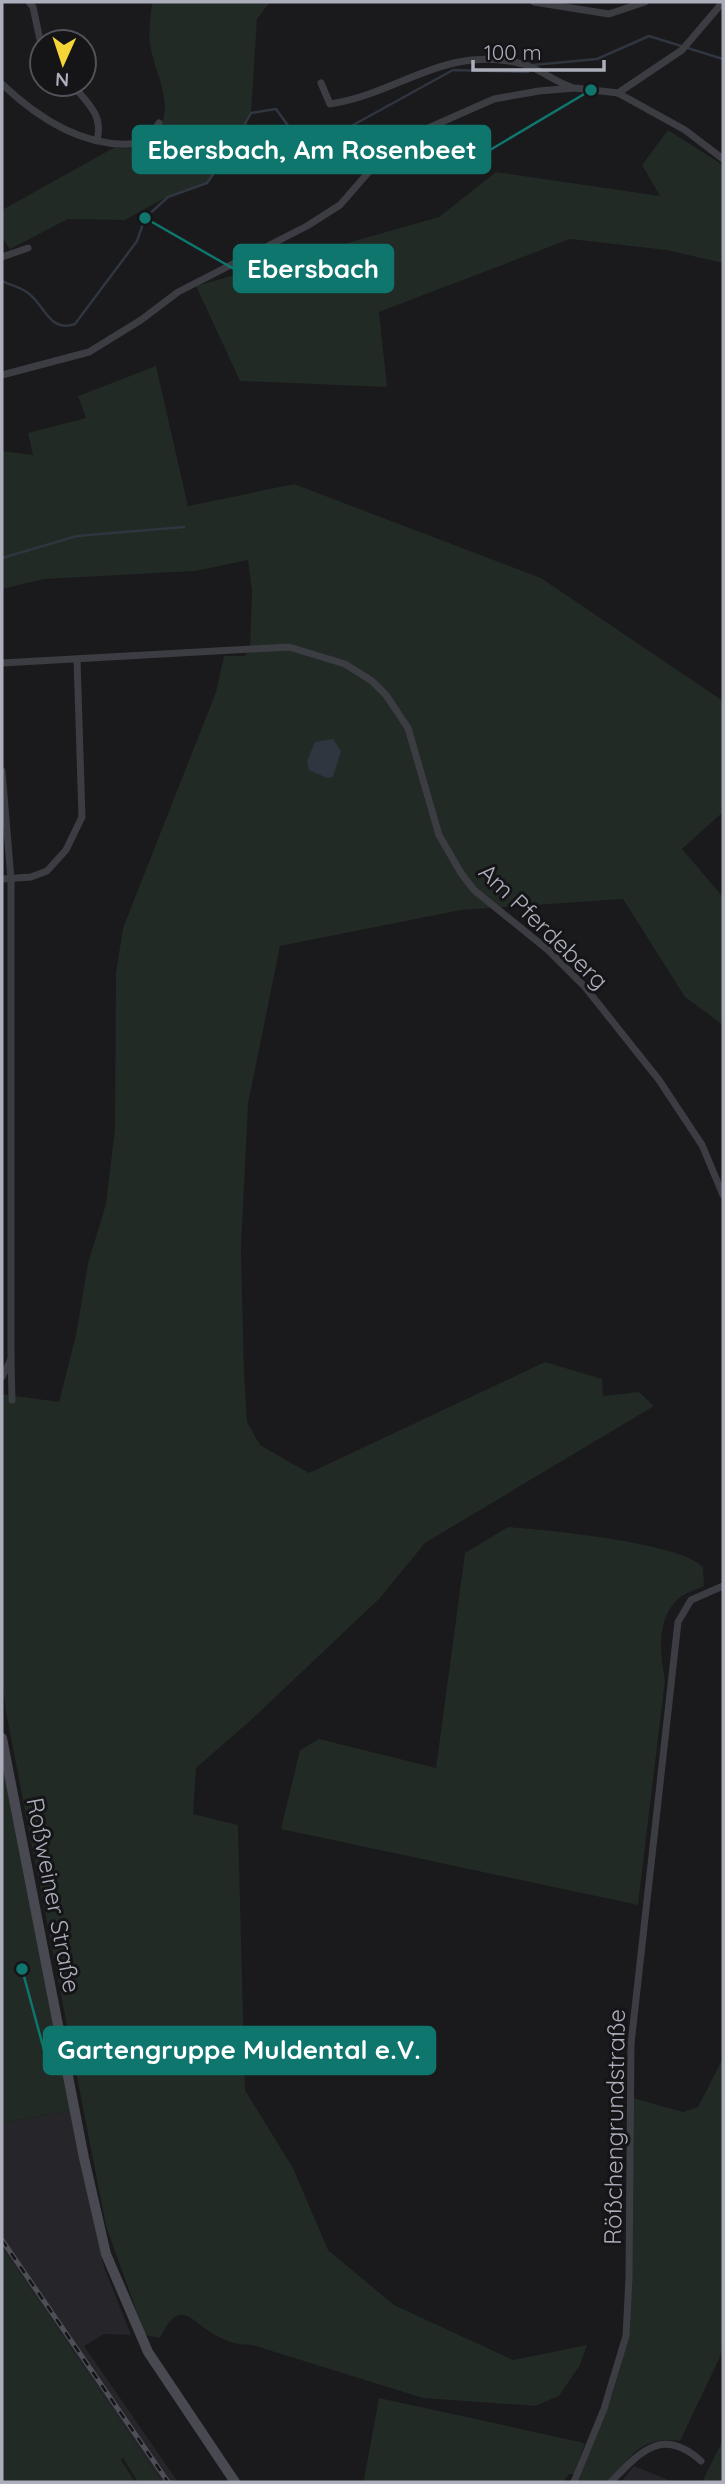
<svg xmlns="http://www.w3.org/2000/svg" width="725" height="2484" font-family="Quicksand,sans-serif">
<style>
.built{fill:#262529}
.green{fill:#212a24}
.water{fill:#2f3640}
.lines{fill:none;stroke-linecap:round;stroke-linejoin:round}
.stream{stroke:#2f3640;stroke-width:2.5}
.street{stroke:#3c3c43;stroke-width:7}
.secondary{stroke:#484951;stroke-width:10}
.rail-casing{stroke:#4d4e56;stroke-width:5}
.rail{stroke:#151417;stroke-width:2.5;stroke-dasharray:8;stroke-linecap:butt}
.labels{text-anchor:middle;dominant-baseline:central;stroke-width:6;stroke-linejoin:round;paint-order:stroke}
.street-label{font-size:24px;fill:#acaebb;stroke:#151417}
.leader{fill:none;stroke:#0f766e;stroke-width:2.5}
.callout-dot{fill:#0f766e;stroke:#151417;stroke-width:2.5}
.callout{fill:#0f766e;stroke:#0f766e;stroke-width:2.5}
.callout-label{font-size:26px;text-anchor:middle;font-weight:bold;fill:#fff}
</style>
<rect width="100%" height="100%" fill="#1a191c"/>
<g class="built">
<polygon points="71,2110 104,2267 131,2335 104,2334 84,2346 178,2482 162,2482 2,2247 2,2123"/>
<polygon points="634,2466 673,2482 621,2482"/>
</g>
<g class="green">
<path d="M152,2H270L257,19L251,113L234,144L207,183L167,197L125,220L68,219L10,249L2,237V210L115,147C135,150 146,150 157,133C176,105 155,75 150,45C148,31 151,16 152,2Z"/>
<polygon points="668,130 723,165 723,263 666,250 570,239 379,312 387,387 240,381 196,286 439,217 496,172 660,196 642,165"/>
<path d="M156,366L188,506L294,484L541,578L723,701V812L682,849L723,897V1025L685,997L623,899L461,910L280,946L248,1104L241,1248L244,1373L247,1422L260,1445L309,1473L545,1362L602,1379L603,1396L639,1392L654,1406L425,1543L379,1599L250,1721L196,1768L193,1814L238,1825L245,2090L293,2168L328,2250L394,2305L513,2360L587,2345L580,2365L559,2396L535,2406L423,2398L252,2345C238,2345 228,2342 215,2335C190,2321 180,2296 160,2338L145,2335L106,2226L6,1712L2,1676V1394L59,1402L76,1335L88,1263L106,1204L115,1128L116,973L123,928L216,692L224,656H245L250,648L252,592L248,560L196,571L44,579L2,589V451L33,455L28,433L86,418L78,396Z"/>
<path d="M508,1527C546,1530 679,1542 703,1567L704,1586C696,1590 684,1593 678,1599C656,1620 660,1654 665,1680L638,1905L281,1829L300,1750L319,1739L436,1768L465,1553Z"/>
<polygon points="2,1760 71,2110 2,2123"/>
<path d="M723,2058V2346L719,2359L680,2441C639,2436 634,2455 607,2482H578L613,2393L628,2339L633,2098L683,2112L698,2107Z"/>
<polygon points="2,2247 162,2482 138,2482 123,2458 121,2460 135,2482 2,2482"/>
<polygon points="379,2398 585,2443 574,2474 569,2474 563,2482 366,2482 364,2479"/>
<polygon points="723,2440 723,2482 702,2482"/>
</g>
<polygon class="water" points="333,739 341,751 333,777 327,778 309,770 307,761 315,742"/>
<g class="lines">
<g class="stream">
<polyline points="335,135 453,70 528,72 533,65 597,59 649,36 723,59"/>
<path d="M2,281C10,285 21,287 28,293C45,305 49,333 75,324L137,241L145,218L168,197L207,183L234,144L251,113L276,109L297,138L321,140"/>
<polyline points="2,558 77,536 184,527"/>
</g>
<g class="street">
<polyline points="29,2 33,7 42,49"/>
<polyline points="534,2 609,14 645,2"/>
<path d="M321,83L330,104C402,93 443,44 523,64C540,69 554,81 571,87"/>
<path d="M2,84C41,121 91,153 148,142L159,123"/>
<path d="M72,84C87,103 104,115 97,140"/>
<polyline points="618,93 682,50 723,2"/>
<polyline points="2,257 28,248"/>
<polyline points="2,375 89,352 141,320 178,292 307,226 340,205 387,151 410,136 494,99 539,91 575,88 618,93 685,130 723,159"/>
<polyline points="2,663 289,647 345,664 372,681 386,695 408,728 439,835 461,873 474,890 548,950 585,987 659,1080 702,1145 723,1195"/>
<polyline points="2,771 11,879 11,1359 2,1377"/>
<polyline points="2,879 31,877 47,871 66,850 82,817 77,659"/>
<polyline points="11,1359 12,1400"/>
<polyline points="574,2482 604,2409 626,2336 629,2278 631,2044 678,1622 691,1600 723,1586"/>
<path d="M611,2482C640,2452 662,2426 701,2461"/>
</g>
<polyline class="secondary" points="2,1738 84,2158 106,2254 148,2352 235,2482"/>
<g class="rail-casing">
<polyline id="rail" points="2,2240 168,2482"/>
</g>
<use href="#rail" class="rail"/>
</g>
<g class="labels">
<g class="street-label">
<text transform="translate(544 926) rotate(44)">Am Pferdeberg</text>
<text transform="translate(54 1895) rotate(79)">Roßweiner Straße</text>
<text transform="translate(614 2127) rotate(-89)">Rößchengrundstraße</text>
</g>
</g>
<path class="leader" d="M591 90L490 150M145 218L234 269M22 1969L44 2050"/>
<g class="callout-dot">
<circle cx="591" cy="90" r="7"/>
<circle cx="145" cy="218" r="7"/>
<circle cx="22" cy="1969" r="7"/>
</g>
<g class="callout">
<rect x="133" y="126" width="357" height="47" rx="7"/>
<rect x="234" y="245" width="159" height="47" rx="7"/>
<rect x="44" y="2027" width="391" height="47" rx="7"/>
</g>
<g class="callout-label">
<text x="312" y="159">Ebersbach, Am Rosenbeet</text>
<text x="313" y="278">Ebersbach</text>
<text x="239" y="2059">Gartengruppe Muldental e.V.</text>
</g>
<rect width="725" height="2484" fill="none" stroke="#acaebb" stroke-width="7"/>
<g transform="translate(63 63) rotate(183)"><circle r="33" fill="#151417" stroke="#515259" stroke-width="2"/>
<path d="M0-5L12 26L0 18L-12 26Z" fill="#f6d537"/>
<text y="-10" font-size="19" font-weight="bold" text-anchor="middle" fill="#acaebb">N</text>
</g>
<path d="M473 60v10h131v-10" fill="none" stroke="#acaebb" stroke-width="3.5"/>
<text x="484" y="60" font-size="21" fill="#acaebb" stroke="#151417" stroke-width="5" paint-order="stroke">100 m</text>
</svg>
